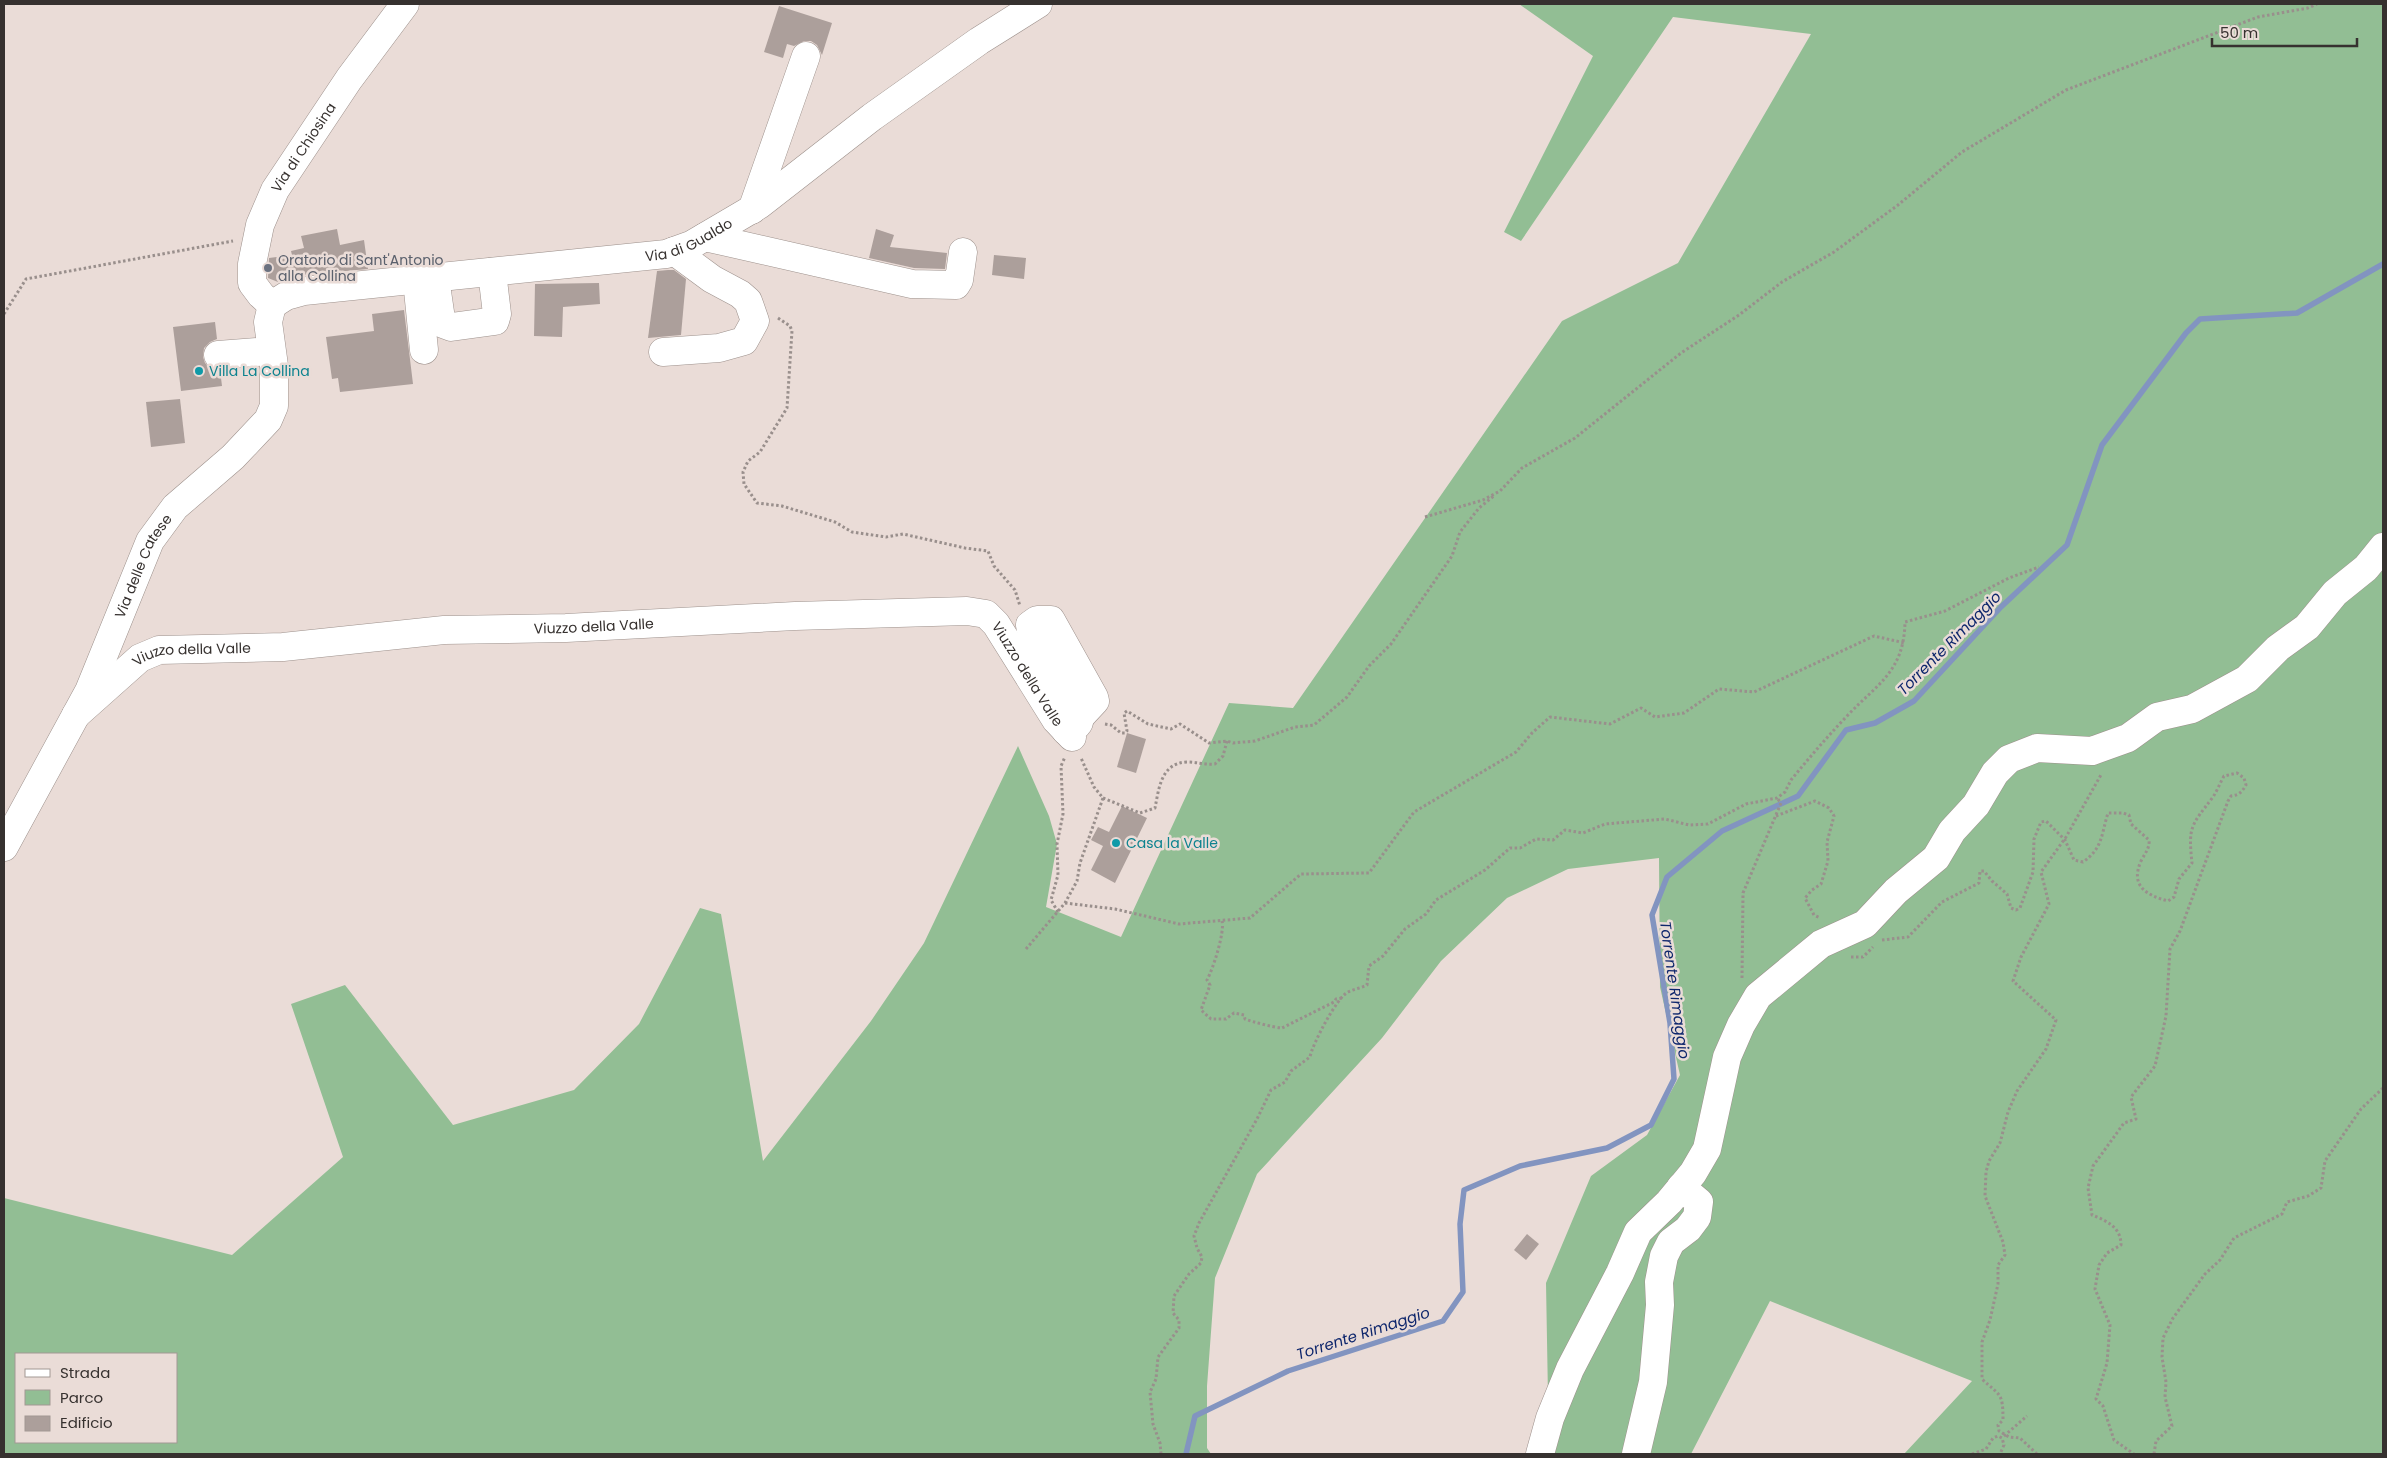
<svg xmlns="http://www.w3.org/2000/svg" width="2387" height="1458" font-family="Poppins,sans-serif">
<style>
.green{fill:#92be94;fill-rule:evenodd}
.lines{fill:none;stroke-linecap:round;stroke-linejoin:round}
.stream{stroke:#8294c0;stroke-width:5.5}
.building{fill:#ac9f9b}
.minor-casing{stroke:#9d918c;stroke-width:29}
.path{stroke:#998f8c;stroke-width:3;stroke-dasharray:2.5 2.5;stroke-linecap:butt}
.minor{stroke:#fff;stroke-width:28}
.worship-dot{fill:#6b7280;stroke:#eadcd7;stroke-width:2}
.culture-dot{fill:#0f9aa8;stroke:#eadcd7;stroke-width:2}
.labels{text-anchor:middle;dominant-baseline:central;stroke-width:5;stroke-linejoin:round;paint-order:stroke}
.street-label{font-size:14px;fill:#36312f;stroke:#eadcd7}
.worship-label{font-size:14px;fill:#5b616d;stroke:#eadcd7;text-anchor:start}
.culture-label{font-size:14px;fill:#0d838f;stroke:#eadcd7;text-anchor:start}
.water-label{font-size:15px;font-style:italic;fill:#0e266c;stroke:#eadcd7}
</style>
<rect width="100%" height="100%" fill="#eadcd7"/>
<path class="green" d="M1519,4H2383V1454H1904L1972,1381L1770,1301L1691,1454H1549L1546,1283L1591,1176L1647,1135L1680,1075L1660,987L1659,858L1568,869L1507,898L1441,961L1382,1038L1257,1174L1215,1278L1207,1386V1448L1211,1454H4V1198L232,1255L343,1157L291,1004L345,985L453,1125L574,1090L639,1024L700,908L721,914L763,1161L871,1021L924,943L1018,746L1049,816L1057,844L1046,907L1121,937L1229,703L1293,708L1562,321L1678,263L1811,34L1673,17L1521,241L1504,232L1593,56ZM16,1354H176V1442H16Z"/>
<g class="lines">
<polyline class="stream" points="1186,1454 1195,1416 1288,1371 1443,1321 1463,1292 1460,1224 1464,1190 1520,1166 1607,1148 1651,1125 1674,1079 1670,1023 1652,915 1667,877 1722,831 1798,796 1846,730 1875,723 1914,701 2001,607 2067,545 2102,445 2186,333 2200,319 2297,313 2383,264"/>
</g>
<g class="building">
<polygon points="779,6 832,23 822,55 817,45 811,41 804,41 794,46 787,44 783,58 764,52"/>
<polygon points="337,229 340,245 364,240 368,269 302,275 278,282 268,278 269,258 292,255 291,251 304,248 301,236"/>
<polygon points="876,229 894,235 890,247 947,253 945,269 914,268 869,258"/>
<polygon points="994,255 1026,258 1024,279 992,275"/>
<polygon points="668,270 674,270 686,279 681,335 648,338 657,271"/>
<polygon points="599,283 600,304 563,307 562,337 534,336 535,284"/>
<polygon points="404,310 413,384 340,392 338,378 332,379 326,337 374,331 372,314"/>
<polygon points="215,322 217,339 210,342 204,348 203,357 205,363 211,369 220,370 222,386 181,391 173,327"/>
<polygon points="180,399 185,443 151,447 146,402"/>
<polygon points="1127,733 1146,739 1136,773 1117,767"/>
<polygon points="1122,806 1147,818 1115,883 1091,870 1103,846 1091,840 1098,827 1109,832"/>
<polygon points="1527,1234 1539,1244 1526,1260 1514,1250"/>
</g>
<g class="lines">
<g class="minor-casing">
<g id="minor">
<polyline points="752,210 806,56"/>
<polyline points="705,237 912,284 956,285 959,280 963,252"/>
<polyline points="435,278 441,319 443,324 451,327 495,321 497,314 492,272"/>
<polyline points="417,280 424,350"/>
<path id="s1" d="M272,305L286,296L304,291L666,254L691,245L759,205L872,117L979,41L1038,4"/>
<path id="s2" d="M272,305L261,295L252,283V264L260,225L275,190L349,79L405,4"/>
<polyline points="663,352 719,348 744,341 755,321 748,301 740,294 712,279 674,251"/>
<polyline points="218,355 270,351"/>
<path id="s3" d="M76,715L140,658L159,650L283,647L444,630L566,628L795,616L967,611L986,614L996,624L1056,720L1072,737"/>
<path d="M1066,731C1079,727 1081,723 1080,709L1032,636L1030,625L1037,620H1051L1094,697L1095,701L1081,716"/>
<path id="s4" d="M4,847L89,691L150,541L175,507L233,457L268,420L274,406V366L268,322L272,305"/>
<polyline points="1540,1454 1550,1418 1570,1369 1620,1273 1638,1232 1669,1202 1693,1173 1707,1149 1727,1057 1741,1025 1758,996 1821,944 1865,924 1896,891 1936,858 1952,831 1976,805 1995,773 2009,759 2037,748 2092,751 2128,738 2157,717 2192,709 2247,679 2278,648 2307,627 2335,593 2366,568 2383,547"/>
<polyline points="1636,1454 1653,1382 1660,1305 1659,1282 1664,1256 1671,1242 1688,1229 1697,1217 1699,1202 1681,1187"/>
</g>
</g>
<g class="path">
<polyline points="4,314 26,279 233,241"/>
<polyline points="778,318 790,326 792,331 787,408 760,452 748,461 743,472 744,484 757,503 782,506 835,522 852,532 886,537 903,534 965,548 988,551 994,566 1015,590 1020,606"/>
<polyline points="1425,517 1483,500 1500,491 1522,468 1575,438 1681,353 1739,315 1782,282 1834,252 1898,205 1962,152 2066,90 2258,17 2308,8 2317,4"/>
<polyline points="1105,724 1111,725 1121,733 1125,733 1127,731 1124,713 1127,711 1148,724 1171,729 1180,724 1209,743 1227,741 1233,743 1255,741 1295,727 1314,725 1347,697 1369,666 1391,644 1452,556 1460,532 1479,508 1495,495"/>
<path d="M1103,798L1140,813L1155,808C1159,788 1161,763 1187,762C1197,762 1205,765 1215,764L1223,756L1227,741"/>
<polyline points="1776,816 1815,801 1829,808 1834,816 1827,842 1828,861 1821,884 1812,890 1805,898 1814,915 1820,918"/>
<polyline points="1065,903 1115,909 1179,924 1250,918 1301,874 1369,873 1414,812 1516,752 1532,733 1550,717 1610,724 1641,708 1655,717 1684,713 1719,689 1754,692 1874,636 1905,643"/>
<polyline points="1058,912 1051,900 1058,875 1057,844 1063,814 1061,766 1065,757"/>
<path d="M1222,921C1225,932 1213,969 1207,980L1210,985L1201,1010L1211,1019H1226L1234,1013L1244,1015L1245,1019C1253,1022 1272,1027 1282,1028L1334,1002L1336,999L1342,998"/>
<path d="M1882,940L1908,937L1942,902L1979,883L1980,871H1984L1992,881L2007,894L2011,908L2016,910L2020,908L2033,872L2034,839L2041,822L2046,821L2065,840L2074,860L2083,862C2103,848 2101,835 2108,813H2123L2129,815L2131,824L2149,840C2150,848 2145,853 2141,861C2130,886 2146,895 2168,901L2174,897L2179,879L2192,863C2188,826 2191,826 2213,797C2217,791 2220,783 2224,776L2237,773L2244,778L2246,785C2242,792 2239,795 2231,796L2228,801L2180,931L2170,949L2166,1016L2155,1066L2131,1097L2136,1119L2124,1123L2093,1166L2088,1188L2092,1215C2107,1221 2121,1227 2121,1245L2107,1253L2099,1265L2095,1289L2110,1325L2107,1363L2096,1399L2103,1406L2114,1440L2134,1454"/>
<polyline points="1026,949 1065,903 1077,881 1080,863 1103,798 1094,787 1081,758"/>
<polyline points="1851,957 1863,957 1873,947"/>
<polyline points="1742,978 1743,893 1781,803 1777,798"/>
<polyline points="2004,1436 2027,1416"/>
<path d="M1161,1454L1160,1443L1153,1424L1150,1392L1156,1379L1158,1357L1179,1328V1320L1173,1313L1174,1296L1189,1274L1201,1263L1202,1257L1197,1248L1194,1236L1199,1223L1257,1119L1271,1090L1285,1082L1291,1071L1310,1057C1312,1045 1337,997 1348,992C1354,989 1361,988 1367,985L1369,966L1383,956L1405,929L1426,914L1436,900L1485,870L1510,848H1520L1536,839L1553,840L1565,830L1583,833L1605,824L1665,819L1689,825L1708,824L1746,804L1777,798L1785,792L1791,780C1809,758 1827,737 1847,716C1877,684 1904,672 1905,622L1945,611L2009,578L2039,567"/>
<polyline points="1972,1454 1986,1449 1993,1438 1998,1436 2002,1438 2004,1445 2000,1454"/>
<path d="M2037,1454L2020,1438L2009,1437L1999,1431L1998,1425L2003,1420C2003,1392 2000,1396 1982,1379V1342L1990,1320L1998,1284V1265L2005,1255L2003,1242L1985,1196L1986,1172L1989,1161L2000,1143L2008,1112L2017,1091L2046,1049L2056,1020L2013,981L2021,957L2049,904L2041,872L2066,837L2102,773"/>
<polyline points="2154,1454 2156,1441 2172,1426 2165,1397 2166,1382 2162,1357 2163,1338 2173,1318 2205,1274 2220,1260 2234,1238 2282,1214 2287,1202 2308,1196 2321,1188 2325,1161 2361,1109 2383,1088"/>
</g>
<use href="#minor" class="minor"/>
</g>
<circle class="worship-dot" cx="268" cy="268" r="5"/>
<g class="culture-dot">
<circle cx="199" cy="371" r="5"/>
<circle cx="1116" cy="843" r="5"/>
</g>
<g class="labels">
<g class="street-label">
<text stroke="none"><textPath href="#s2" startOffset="178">Via di Chiosina</textPath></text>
<text stroke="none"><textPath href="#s1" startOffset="425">Via di Gualdo</textPath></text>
<text stroke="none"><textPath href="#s4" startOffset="314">Via delle Catese</textPath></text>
<text stroke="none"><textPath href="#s3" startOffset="542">Viuzzo della Valle</textPath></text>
<text stroke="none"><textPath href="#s3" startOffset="138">Viuzzo della Valle</textPath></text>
<text stroke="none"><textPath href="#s3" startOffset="1008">Viuzzo della Valle</textPath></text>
</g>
<g class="worship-label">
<text x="278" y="260">Oratorio di Sant'Antonio<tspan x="278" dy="16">alla Collina</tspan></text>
</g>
<g class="culture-label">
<text x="209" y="371">Villa La Collina</text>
<text x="1126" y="843">Casa la Valle</text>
</g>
<g class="water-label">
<text transform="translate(1949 643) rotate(-45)">Torrente Rimaggio</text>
<text transform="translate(1675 990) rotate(82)">Torrente Rimaggio</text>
<text transform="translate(1363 1333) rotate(-18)">Torrente Rimaggio</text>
</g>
</g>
<rect width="2387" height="1458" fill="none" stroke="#36312f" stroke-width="10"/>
<rect x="15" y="1353" width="162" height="90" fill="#eadcd7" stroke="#a29894"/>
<rect x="25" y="1369" width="25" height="8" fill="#ffffff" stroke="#a29894"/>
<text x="60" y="1378" font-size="15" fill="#36312f">Strada</text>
<rect x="25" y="1390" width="25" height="15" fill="#92be94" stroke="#a29894"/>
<text x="60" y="1403" font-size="15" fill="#36312f">Parco</text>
<rect x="25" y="1416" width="25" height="15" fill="#ac9f9b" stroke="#a29894"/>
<text x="60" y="1428" font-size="15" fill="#36312f">Edificio</text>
<path d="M2212 38v8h145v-8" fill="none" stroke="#36312f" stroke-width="2.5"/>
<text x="2220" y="38" font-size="15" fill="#36312f" stroke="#eadcd7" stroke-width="4" paint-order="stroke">50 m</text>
</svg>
